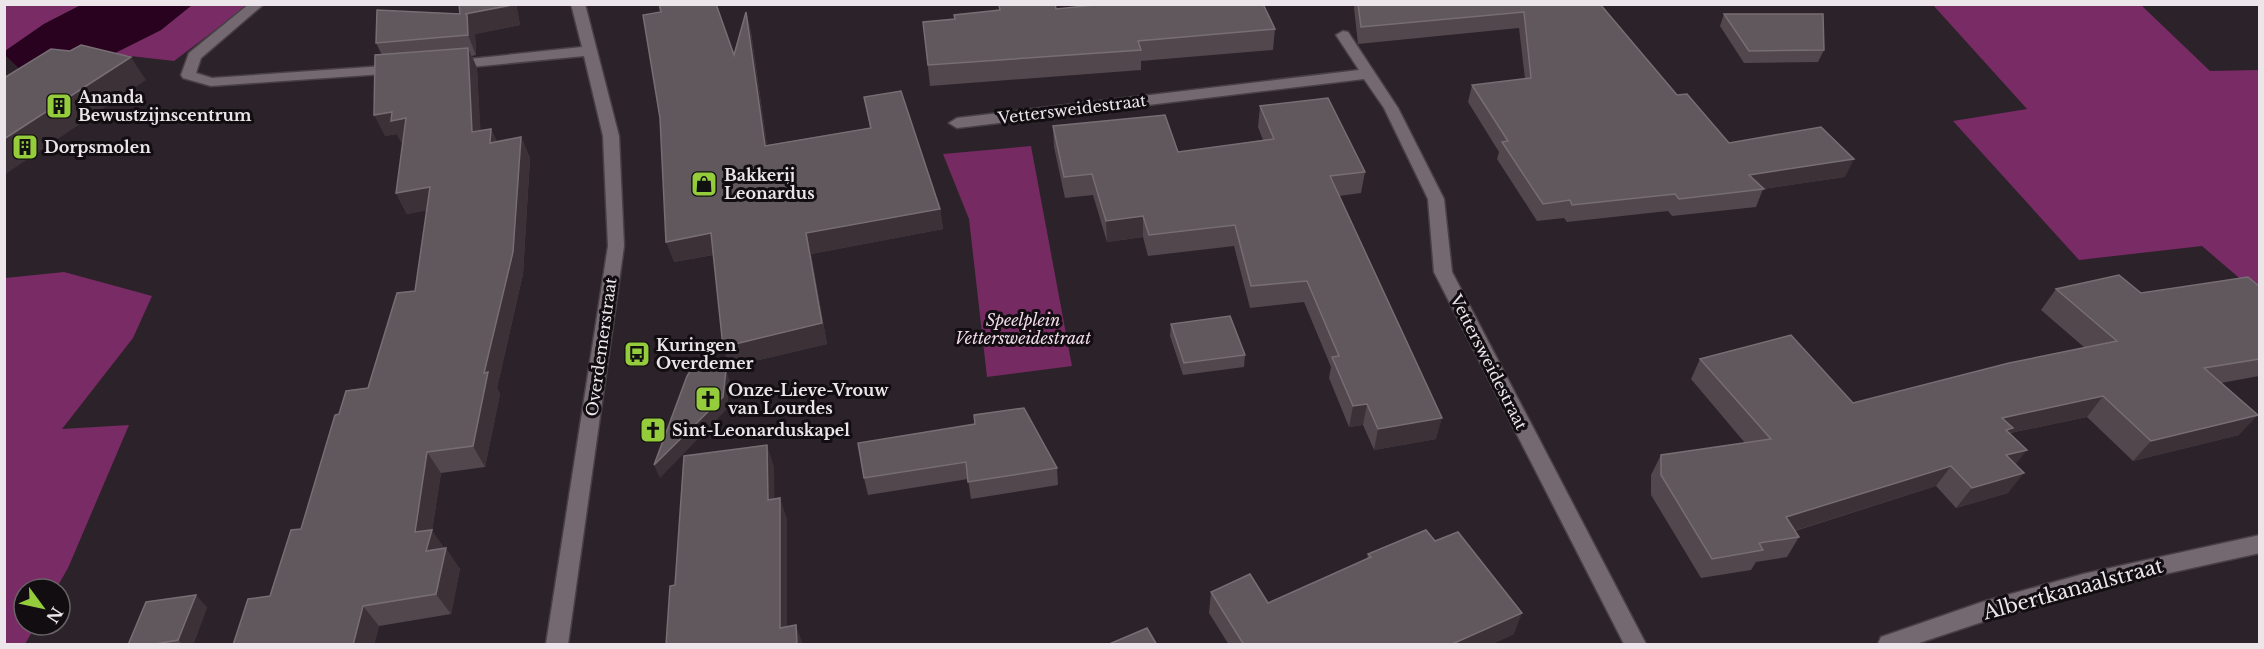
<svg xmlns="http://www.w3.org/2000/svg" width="2264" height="649" font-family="'Libre Baskerville',serif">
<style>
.green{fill:#752b62}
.forest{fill:#792b65}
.water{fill:#290220}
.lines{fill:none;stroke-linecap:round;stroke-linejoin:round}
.minor-casing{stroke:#484045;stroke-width:3}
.minor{fill:#746970;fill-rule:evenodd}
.wall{fill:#51474d}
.shaded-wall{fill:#3b3137}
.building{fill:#61585e;stroke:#776e73;stroke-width:1.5}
.labels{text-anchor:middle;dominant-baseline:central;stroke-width:6;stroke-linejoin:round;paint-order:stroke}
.poi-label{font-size:16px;font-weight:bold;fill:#ece5e9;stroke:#110d10;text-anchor:start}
.street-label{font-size:16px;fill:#ece5e9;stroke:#110d10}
.park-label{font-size:16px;font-style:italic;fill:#f3dceb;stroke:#110d10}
.near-street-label{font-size:20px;fill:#ece5e9;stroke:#110d10}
</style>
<rect width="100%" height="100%" fill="#2c2229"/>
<polygon class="green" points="1031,146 1072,366 987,377 969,219 943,154"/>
<g class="forest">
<polygon points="5,5 81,5 44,24 5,51"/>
<polygon points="192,5 248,5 174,61 113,54 161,30"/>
<polygon points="1933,5 2141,5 2210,71 2259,70 2259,295 2202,246 2079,260 1953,121 2027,109"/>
<polygon points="64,272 152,296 133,338 62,429 129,425 68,568 56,589 24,589 24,625 36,625 25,644 5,644 5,278"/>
</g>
<polygon class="water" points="81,5 192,5 161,30 113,54 4,87 25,74 5,55 5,51 44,24"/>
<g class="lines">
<g class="minor-casing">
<g id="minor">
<polygon points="249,4 264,4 201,58 196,73 212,78 398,65 405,69 398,73 211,86 183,78 181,75 189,53"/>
<polygon points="571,4 585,4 619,136 624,246 568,644 546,644 608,246 603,136 584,56 450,69 443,65 450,61 582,47"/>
<polygon points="1343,31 1348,32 1398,108 1444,199 1452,272 1646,644 1624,644 1434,272 1428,199 1384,108 1364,79 957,128 949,123 957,118 1359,70 1336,35"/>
<polygon points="2260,535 2260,553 2083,592 1982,622 1916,644 1878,644 1881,637 1982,602 2083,574"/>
</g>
</g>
<use href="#minor" class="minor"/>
</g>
<g class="wall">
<polygon points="459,4 516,4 520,25 475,34 476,55 472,56 477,68 480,131 491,129 497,142 521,137 530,158 523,274 497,388 500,394 485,467 441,473 432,531 444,548 460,569 451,614 379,626 374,645 233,645 270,596 301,529 339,414 368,388 415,291 427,210 407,214 396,193 403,142 401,142 397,134 385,136 382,55 376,43 460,14"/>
<polygon points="1002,4 1055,4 1056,9 1275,29 1273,50 1141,61 1141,70 930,86 923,22 955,19 1000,10"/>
<polygon points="1355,4 1600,4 1677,95 1729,143 1845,177 1763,189 1756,207 1672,216 1668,211 1567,222 1564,218 1537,221 1497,159 1499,152 1468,102 1472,85 1525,79 1519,28 1358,44 1354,8"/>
<polygon points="746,12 751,32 767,145 870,128 864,97 940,209 943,229 811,254 827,344 729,367 713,255 674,262"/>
<polygon points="1724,14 1824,50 1818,62 1744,63 1720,26"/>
<polygon points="1260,106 1365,172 1361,193 1339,196 1436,439 1374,450 1363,425 1349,427 1329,378 1331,367 1304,302 1250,308 1234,246 1148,256 1143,237 1107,242 1093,195 1065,198 1054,147 1053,126 1178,152 1263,140 1258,127"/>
<polygon points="2259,286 2259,376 2221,383 2239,435 2133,461 2087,417 2010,433 2016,465 2008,493 1956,508 1936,486 1795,531 1799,537 1787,557 1756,562 1751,570 1701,578 1651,495 1651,475 1661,455 1745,443 1691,379 1700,359 1853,403 2085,348 2041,310 2056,289 2141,293"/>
<polygon points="1171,324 1245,355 1244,367 1183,375 1170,336"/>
<polygon points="858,443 1057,468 1058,485 971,499 968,479 868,495 864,478"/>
<polygon points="1368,554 1514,634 1490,645 1229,645 1209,613 1211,592 1268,603 1367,559"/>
<polygon points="207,607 193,645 128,645"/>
</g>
<g class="shaded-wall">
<polygon points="512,4 516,4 520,25 475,34 476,55 468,35 465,14"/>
<polygon points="746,12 751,32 770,166 765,146"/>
<polygon points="468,48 477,68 482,154 472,132"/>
<polygon points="131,57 146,80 4,175 4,139"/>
<polygon points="392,112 406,118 417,139 401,142 397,134 385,136 374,115"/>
<polygon points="491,129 500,150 490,143"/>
<polygon points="521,137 530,158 523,274 497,388 500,394 485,467 473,446"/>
<polygon points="1854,159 1845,177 1755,190 1749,175"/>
<polygon points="430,187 441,208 407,214 396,193"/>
<polygon points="940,209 943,229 811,254 827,344 729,367 723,347 806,233"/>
<polygon points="1143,216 1143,237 1107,242 1106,221"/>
<polygon points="711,233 717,254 674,262 666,242"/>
<polygon points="726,370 730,382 727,409 660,478 654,465"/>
<polygon points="2103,396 2087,417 2009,433 1997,449 2002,418"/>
<polygon points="1367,404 1363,425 1349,427 1353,406"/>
<polygon points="2258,415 2239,435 2133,461 2151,441"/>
<polygon points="1442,418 1436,439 1374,450 1378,429"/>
<polygon points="767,445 774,467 775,521 768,500"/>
<polygon points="2027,450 2011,470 2006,455"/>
<polygon points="427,452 441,473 432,531 446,551 441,572 415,532"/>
<polygon points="1951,466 1936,486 1774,537 1786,517"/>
<polygon points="2024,473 2008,493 1956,508 1972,488"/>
<polygon points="780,498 787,519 787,645 780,628"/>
<polygon points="446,548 460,569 451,614 436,594"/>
<polygon points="196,595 207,607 193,645 183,645 178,640"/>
<polygon points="363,606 379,626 374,645 353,645"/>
<polygon points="1522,613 1514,634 1490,645 1450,645"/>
<polygon points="796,625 803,645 797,645"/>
</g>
<g class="building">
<polygon points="459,4 512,5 465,14 467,14 468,35 376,43 377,10 460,14"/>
<polygon points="659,4 716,4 734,55 746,12 765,146 871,128 864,97 901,91 940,209 806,233 822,323 723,347 711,233 666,242 660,118 643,15 661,12"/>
<polygon points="1004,4 1055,4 1056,9 1104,4 1263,4 1275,29 1138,41 1141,50 928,65 923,22 955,19 954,15 1000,10 999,5"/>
<polygon points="1358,4 1600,4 1677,95 1687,94 1729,143 1821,127 1854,159 1749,175 1764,189 1679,199 1675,194 1572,205 1570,200 1543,204 1502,142 1508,141 1472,85 1531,78 1524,12 1361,27"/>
<polygon points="1724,14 1823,14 1824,50 1749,51"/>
<polygon points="81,45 131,57 4,139 4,78 51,49 70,51"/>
<polygon points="468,48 472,132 491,129 490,143 521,137 513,252 484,373 488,372 473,446 427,452 415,532 432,530 426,551 446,548 436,594 363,606 353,645 233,645 248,599 270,596 291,530 301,529 335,415 339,414 346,391 368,388 397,293 415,291 430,187 396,193 406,118 391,121 392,112 374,115 375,55"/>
<polygon points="1328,98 1365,172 1330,176 1442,418 1378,429 1367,404 1353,406 1332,357 1339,356 1307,281 1251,286 1235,225 1149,235 1143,216 1106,221 1092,174 1064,177 1053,126 1165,115 1178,152 1274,139 1260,106"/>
<polygon points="2119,275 2141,293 2248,277 2259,286 2259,359 2204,368 2258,415 2151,441 2103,396 2002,418 2013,428 2006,430 2027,450 2006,455 2024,473 1972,488 1951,466 1786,517 1799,537 1759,543 1763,550 1712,559 1661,475 1661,455 1771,439 1700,359 1791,335 1853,403 2009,363 2117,341 2056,289"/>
<polygon points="1230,316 1245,355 1184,363 1171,324"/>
<polygon points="696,362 726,370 723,397 654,465 687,376"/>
<polygon points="1024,408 1057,468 968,482 966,462 864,478 858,443 975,424 974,415"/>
<polygon points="767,445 768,500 780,498 780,628 796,625 797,645 666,645 670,586 675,585 684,456"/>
<polygon points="1426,530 1435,541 1458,532 1522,613 1450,645 1244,645 1211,592 1250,574 1268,603 1371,557 1368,554"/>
<polygon points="196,595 178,640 150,645 128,645 146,602"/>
<polygon points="1147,628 1157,645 1107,645"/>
</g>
<defs>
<g id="building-square" transform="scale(1.35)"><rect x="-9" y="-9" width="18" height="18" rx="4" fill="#94cc3c" stroke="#110d10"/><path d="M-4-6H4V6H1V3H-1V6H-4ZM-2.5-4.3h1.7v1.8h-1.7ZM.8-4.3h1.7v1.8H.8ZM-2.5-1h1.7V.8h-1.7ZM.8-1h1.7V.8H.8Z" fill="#111"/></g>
<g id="shop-square" transform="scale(1.35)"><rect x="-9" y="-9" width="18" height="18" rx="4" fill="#94cc3c" stroke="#110d10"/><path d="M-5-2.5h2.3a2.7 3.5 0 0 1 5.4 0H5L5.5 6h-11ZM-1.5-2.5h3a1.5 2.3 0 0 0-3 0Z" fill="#111"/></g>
<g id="bus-square" transform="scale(1.35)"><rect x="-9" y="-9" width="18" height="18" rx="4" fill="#94cc3c" stroke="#110d10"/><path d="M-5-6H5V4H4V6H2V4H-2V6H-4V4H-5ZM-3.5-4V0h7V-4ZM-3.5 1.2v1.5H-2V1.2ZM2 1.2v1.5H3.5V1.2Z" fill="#111"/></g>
<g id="church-square" transform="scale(1.35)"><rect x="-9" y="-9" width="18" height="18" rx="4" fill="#94cc3c" stroke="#110d10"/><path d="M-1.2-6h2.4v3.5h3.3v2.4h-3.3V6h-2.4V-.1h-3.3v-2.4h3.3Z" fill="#111"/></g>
</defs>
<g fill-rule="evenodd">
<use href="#building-square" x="59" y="106"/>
<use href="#building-square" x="25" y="147"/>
<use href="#shop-square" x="704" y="184"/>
<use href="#bus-square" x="637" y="354"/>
<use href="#church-square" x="708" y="399"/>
<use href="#church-square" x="653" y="430"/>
</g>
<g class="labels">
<g class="poi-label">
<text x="78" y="97">Ananda<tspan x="78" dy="18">Bewustzijnscentrum</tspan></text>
<text x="44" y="147">Dorpsmolen</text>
<text x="724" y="175">Bakkerij<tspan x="724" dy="18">Leonardus</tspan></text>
<text x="656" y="345">Kuringen<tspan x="656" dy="18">Overdemer</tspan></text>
<text x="728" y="390">Onze-Lieve-Vrouw<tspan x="728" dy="18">van Lourdes</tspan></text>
<text x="672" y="430">Sint-Leonarduskapel</text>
</g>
<g class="street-label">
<text transform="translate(1072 109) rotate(-7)">Vettersweidestraat</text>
<text transform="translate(601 347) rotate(-82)">Overdemerstraat</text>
<text transform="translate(1489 362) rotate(63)">Vettersweidestraat</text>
</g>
<g class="park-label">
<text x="1023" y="320">Speelplein<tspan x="1023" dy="18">Vettersweidestraat</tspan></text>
</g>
<g class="near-street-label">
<text transform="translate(2073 589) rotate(-15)">Albertkanaalstraat</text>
</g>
</g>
<rect width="2264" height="649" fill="none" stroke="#ece5e9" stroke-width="12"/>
<g transform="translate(42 607) rotate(123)"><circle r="28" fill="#110d10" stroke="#696367" stroke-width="1.5"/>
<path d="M0-4.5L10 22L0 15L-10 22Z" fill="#94cc3c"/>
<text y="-9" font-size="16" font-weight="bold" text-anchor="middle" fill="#ece5e9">N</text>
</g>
</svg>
